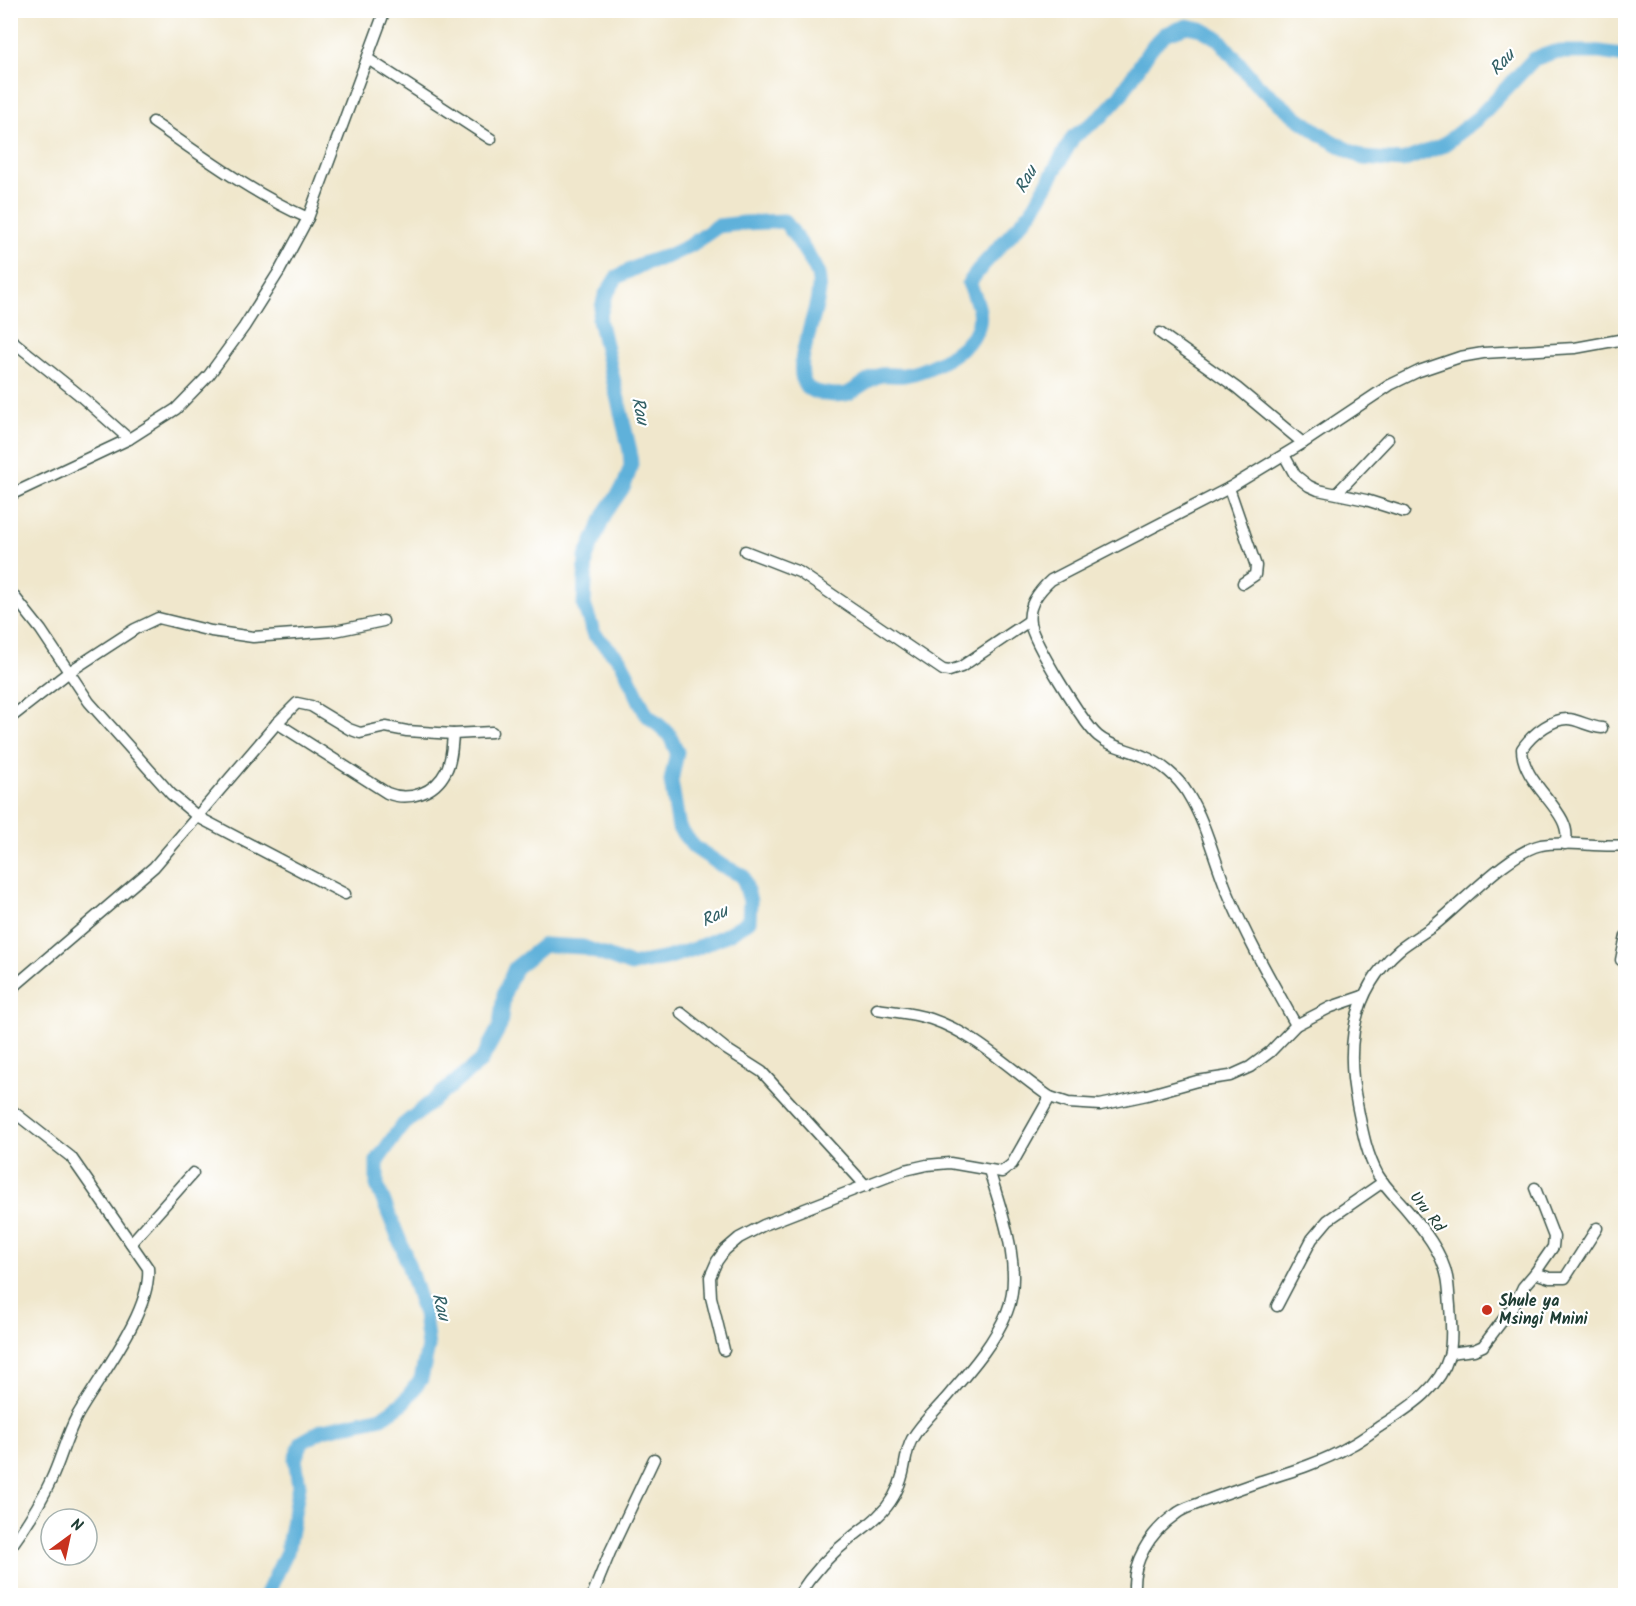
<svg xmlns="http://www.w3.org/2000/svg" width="1636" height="1606" font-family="Kalam,sans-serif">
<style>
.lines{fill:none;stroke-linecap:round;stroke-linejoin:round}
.river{stroke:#5fb1da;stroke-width:15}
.minor-casing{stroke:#3e564b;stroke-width:13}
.minor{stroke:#fff;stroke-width:10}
.poi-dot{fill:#c8321e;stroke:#fff;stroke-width:2}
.labels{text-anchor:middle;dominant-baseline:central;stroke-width:4.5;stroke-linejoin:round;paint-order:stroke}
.street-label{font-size:16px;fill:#1f3d34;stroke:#fff}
.poi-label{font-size:16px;font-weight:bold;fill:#1f3d34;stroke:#fff;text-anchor:start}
.water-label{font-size:18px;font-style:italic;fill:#326066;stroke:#fff}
</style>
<rect width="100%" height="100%" fill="#fff"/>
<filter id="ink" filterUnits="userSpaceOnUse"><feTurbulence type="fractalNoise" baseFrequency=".0167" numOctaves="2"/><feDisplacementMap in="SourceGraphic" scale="12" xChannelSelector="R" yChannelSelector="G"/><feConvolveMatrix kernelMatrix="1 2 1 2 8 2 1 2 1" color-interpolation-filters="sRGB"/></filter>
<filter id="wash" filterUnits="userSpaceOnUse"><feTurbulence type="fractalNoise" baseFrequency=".008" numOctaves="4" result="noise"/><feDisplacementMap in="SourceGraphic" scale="24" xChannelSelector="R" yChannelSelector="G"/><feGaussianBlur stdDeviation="1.35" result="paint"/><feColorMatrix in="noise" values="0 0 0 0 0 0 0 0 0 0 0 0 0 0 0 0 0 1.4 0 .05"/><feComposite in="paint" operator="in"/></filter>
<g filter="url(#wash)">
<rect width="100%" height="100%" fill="#f0e7cc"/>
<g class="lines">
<path class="river" d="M266,1596L287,1552L299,1486L295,1459L302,1442L323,1430L382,1417L403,1403L421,1379L428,1347L424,1314L403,1249L377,1185V1161L401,1127L481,1061L500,1026L504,994L515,968L544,945L583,947L631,965L667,958L694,949L728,934L749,921L750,901L743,876L721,865L694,847L679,828L671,781L677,752L669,734L646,714L621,661L594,634L584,605L586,557L606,512L624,486L631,466L630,451L599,319L605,296L617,277L645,263L668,256L691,245L718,226L744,223L784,221C792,230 815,265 818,275C826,305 789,362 806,386C812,394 840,397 849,393C859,388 869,378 881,375C888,374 896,376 904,375C927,372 974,349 979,323C982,311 974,295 969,283L982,266L1032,211L1073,137L1101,117L1120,96L1151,48L1165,34L1187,26L1201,29L1219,39L1256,84L1295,116L1328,139L1363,158L1402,161L1442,146L1479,117L1534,59L1554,52H1600L1626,56"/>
</g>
</g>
<g filter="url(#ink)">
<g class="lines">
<g class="minor-casing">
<g id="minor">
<polyline points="368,59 491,139"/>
<path d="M153,122C203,157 252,193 308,218"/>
<polyline points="1160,333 1237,388 1303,443"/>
<polyline points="10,339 77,393 129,439"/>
<polyline points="1284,455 1295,475 1309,486 1318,490 1366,500 1404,512"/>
<polyline points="1229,488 1256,566 1255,575 1243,583"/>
<polyline points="1337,493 1388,439"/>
<polyline points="10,495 129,439 176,409 209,375 244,327 280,270 308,218 385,10"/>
<polyline points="745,551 799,572 943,670 949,671 961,667 1029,621"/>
<polyline points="10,591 41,630 89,702 171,794 198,817 345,894"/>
<polyline points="10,718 69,672 135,629 158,618 211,631 253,637 335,631 383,621"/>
<path d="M277,723L387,793C409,802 435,793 446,771C452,760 452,745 453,734"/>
<path d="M1565,844C1576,813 1522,786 1522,749C1531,735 1556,714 1574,720C1585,723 1591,727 1602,728"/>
<polyline points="1621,960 1626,936"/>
<polyline points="10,990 154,867 277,723 297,703 311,706 349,729 360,733 386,727 407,731 453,734 492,732"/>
<path d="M877,1009C895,1012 913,1013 931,1019C976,1034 1012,1071 1050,1097L1068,1103L1100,1105L1147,1095L1197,1081L1230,1076L1250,1067L1270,1052L1296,1025L1331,1007L1363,996"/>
<polyline points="681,1013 726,1049 762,1072 866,1186"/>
<path d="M1296,1025C1272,982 1246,937 1227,891C1214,859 1206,823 1188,794C1178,777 1161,763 1143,756C1128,749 1111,747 1098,736C1083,723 1033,642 1030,623C1027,606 1040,590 1051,580L1229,488L1303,443L1390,385L1419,371L1460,357L1483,353L1575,348L1619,340L1626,337"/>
<path d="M10,1109L71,1157L148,1268C152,1311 99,1377 77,1416C66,1436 61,1459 51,1480C40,1504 26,1526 10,1548"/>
<polyline points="131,1243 193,1173"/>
<polyline points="1535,1273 1550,1278 1565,1278 1597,1228"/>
<polyline points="1277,1306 1312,1239 1328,1220 1383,1182"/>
<polyline points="724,1350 711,1297 710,1277 717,1261 725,1250 739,1238 764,1225 905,1170 927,1165 950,1163 1002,1172 1012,1164 1050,1097"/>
<polyline points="1450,1353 1474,1350 1483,1346 1515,1304 1523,1287 1535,1273 1553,1247 1554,1237 1535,1188"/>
<polyline points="592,1596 610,1552 654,1459"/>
<path d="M798,1596C812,1574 829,1555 850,1539C859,1531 869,1525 878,1516C890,1505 899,1489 903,1473C906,1461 906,1450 912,1439C923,1420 940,1407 953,1390C974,1366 995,1341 1007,1312C1024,1270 1001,1210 989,1170"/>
<path d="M1135,1596C1129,1564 1151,1531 1176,1514C1183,1508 1193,1506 1202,1502C1221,1495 1241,1488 1261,1481C1290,1472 1323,1462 1350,1446C1360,1441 1369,1434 1379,1427C1406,1409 1439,1391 1449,1356C1453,1340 1451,1322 1450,1306C1449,1296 1449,1286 1447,1277C1442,1252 1423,1229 1407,1210C1397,1198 1386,1188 1378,1175C1366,1153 1362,1129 1357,1104C1345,1046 1352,990 1400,949C1410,941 1422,934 1432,927C1460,906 1508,852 1541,845C1568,840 1597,848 1626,845"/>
</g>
</g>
<use href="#minor" class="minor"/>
</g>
</g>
<circle class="poi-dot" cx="1487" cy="1310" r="6"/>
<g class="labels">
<g class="street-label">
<text transform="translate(1427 1212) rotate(52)">Uru Rd</text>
</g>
<g class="poi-label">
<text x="1499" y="1301">Shule ya<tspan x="1499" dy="18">Msingi Mnini</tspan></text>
</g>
<g class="water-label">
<text transform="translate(1503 63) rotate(-47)">Rau</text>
<text transform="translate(1027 180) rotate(-61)">Rau</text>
<text transform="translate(639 411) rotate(78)">Rau</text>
<text transform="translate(715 917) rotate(-27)">Rau</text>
<text transform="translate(440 1307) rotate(76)">Rau</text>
</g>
</g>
<rect width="1636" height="1606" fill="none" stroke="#fff" stroke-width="36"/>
<g transform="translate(69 1537) rotate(33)"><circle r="28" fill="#ffffff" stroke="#a5b1ae" stroke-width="1.5"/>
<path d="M0-4.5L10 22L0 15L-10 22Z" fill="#c8321e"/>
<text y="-9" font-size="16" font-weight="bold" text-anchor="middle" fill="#1f3d34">N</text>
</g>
</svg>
